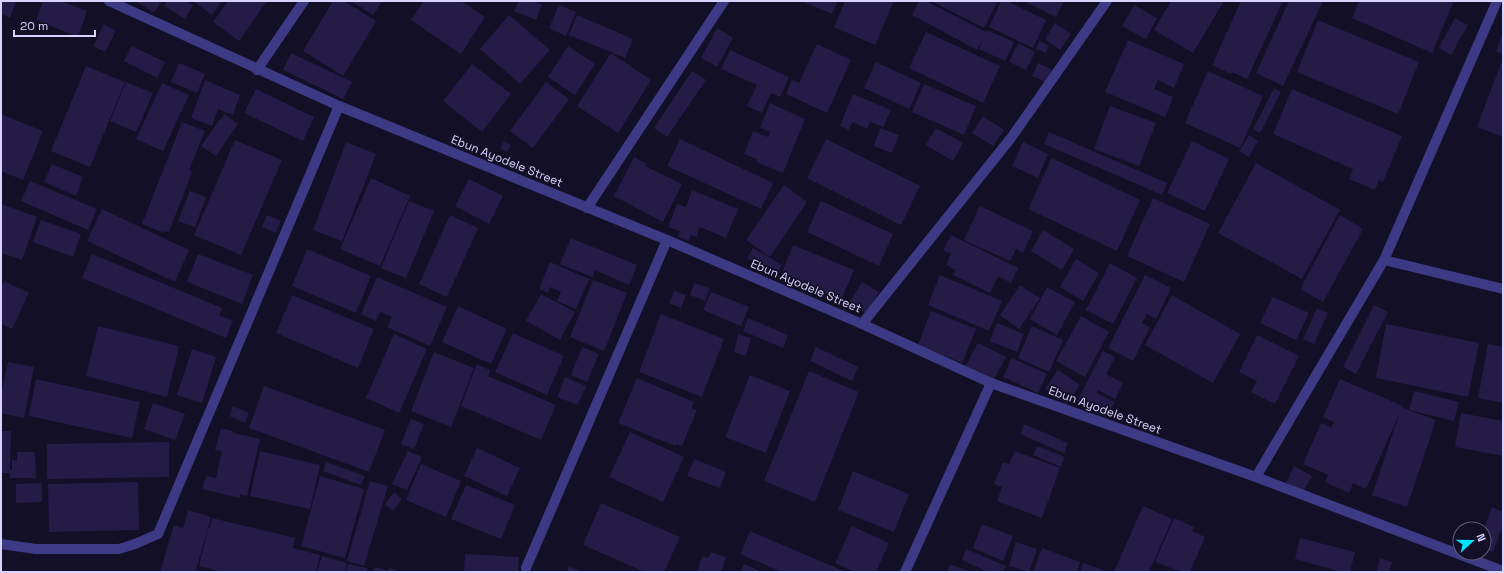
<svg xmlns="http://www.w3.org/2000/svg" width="1504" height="573" font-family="'Space Grotesk',sans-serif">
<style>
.building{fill:#241b47}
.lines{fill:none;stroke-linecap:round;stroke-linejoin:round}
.minor{stroke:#3d3a85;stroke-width:10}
.labels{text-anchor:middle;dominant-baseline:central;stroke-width:3.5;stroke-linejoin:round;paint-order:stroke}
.street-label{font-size:12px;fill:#d9d4ff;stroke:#130f26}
</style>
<rect width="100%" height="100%" fill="#130f26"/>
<g class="building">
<polygon points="1,1 16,1 10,18 1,14"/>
<polygon points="43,1 61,1 87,11 78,37 36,20"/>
<polygon points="136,1 162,1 154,13"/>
<polygon points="167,1 186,1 193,5 185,19 164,6"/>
<polygon points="193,1 222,1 212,15"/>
<polygon points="228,1 267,1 239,41 213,22"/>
<polygon points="333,1 344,1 376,21 343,76 303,51"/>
<polygon points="351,1 382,1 373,15"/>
<polygon points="424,1 461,1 485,17 461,54 411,20"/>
<polygon points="519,1 533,1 542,5 536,20 514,11"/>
<polygon points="801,1 838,1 832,14"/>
<polygon points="845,1 894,1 875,45 834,27"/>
<polygon points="919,1 926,1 986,32 987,30 1014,42 1005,61 979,49 984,37 977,50 912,15"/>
<polygon points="931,1 998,1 984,28"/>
<polygon points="1001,1 1007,1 1046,20 1033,48 989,27"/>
<polygon points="1024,1 1064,1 1056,17"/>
<polygon points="1171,1 1224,1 1193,53 1154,30"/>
<polygon points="1241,1 1283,1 1247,79 1232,72 1231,74 1212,65"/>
<polygon points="1289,1 1323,1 1283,86 1256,73"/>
<polygon points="1359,1 1448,1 1453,3 1432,53 1352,18"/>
<polygon points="559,5 576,12 566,36 549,28"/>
<polygon points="1134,5 1157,18 1146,39 1122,26"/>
<polygon points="509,15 550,50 520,84 480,49"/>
<polygon points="577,15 633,39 625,58 569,35"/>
<polygon points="1455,18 1468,25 1451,55 1439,48"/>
<polygon points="1318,20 1419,62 1398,114 1297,72"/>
<polygon points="1055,23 1071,34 1060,50 1045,39"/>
<polygon points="104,24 116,31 105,52 93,46"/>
<polygon points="717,28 733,38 717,67 701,58"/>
<polygon points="1503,31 1503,54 1496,52"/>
<polygon points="926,32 1000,66 983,103 909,68"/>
<polygon points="1128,40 1184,64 1174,88 1158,80 1154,89 1173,97 1165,117 1105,92"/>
<polygon points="1039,41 1049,45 1046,53 1036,49"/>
<polygon points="1018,43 1035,52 1026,70 1009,62"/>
<polygon points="817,44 851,60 827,113 786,94 792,80 799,83"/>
<polygon points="132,46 165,62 157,78 124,61"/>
<polygon points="568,46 595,64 575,95 548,77"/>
<polygon points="730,50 789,77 780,97 771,93 762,113 747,106 757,85 721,69"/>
<polygon points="291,53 352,82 343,99 283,70"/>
<polygon points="611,53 651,80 618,133 577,106"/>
<polygon points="1503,58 1503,137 1477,127"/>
<polygon points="876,62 921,83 909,109 864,88"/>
<polygon points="179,63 205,74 197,93 171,82"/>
<polygon points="1038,63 1053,70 1047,83 1032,76"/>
<polygon points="472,64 511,94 482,132 443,101"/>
<polygon points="86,66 125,82 90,167 51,151"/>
<polygon points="692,71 706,80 667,137 654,128"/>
<polygon points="1208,71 1263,96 1240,148 1185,123"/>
<polygon points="205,80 240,95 233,115 218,109 212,126 191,118"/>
<polygon points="126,82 153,93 136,132 110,121"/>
<polygon points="546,82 569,99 533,148 510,131"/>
<polygon points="162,83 189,95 163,151 136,139"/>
<polygon points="924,84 976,106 964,135 912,112"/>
<polygon points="1274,88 1281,92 1260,133 1253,129"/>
<polygon points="256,89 314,117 303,141 244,113"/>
<polygon points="1292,89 1402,136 1383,182 1379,180 1375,190 1349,179 1353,169 1273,134"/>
<polygon points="853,94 891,110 883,127 870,122 867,129 852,122 849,130 840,126"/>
<polygon points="770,103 805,119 783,173 756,162 757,159 744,154 753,131 768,137 770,132 760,128"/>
<polygon points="1110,106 1156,123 1139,166 1094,149"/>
<polygon points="1,114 43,131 23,180 1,171"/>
<polygon points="224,114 238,124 216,156 201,146"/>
<polygon points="983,116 1004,130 993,146 972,133"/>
<polygon points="182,122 205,131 189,170 192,172 169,232 165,231 164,233 142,224"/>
<polygon points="880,128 899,135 892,153 874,146"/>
<polygon points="936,128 963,143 953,161 926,145"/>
<polygon points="1049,132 1167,183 1162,195 1044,144"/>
<polygon points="1249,135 1258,141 1249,157 1239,151"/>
<polygon points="680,139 773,183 761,209 667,166"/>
<polygon points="826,139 920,186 901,225 807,178"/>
<polygon points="235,140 282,160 241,255 194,235"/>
<polygon points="504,141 511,145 507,152 500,148"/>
<polygon points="1192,141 1229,159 1205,211 1167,193"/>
<polygon points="346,142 376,154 342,241 313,230"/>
<polygon points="1023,142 1048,154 1038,178 1012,166"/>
<polygon points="634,157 647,164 645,166 682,184 663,222 614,196"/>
<polygon points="1052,158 1140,200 1117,251 1028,209"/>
<polygon points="1256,163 1340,210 1302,279 1218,233"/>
<polygon points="52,164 83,177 76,196 44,182"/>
<polygon points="371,178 410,196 380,266 340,249"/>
<polygon points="469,179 503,196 489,224 455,206"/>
<polygon points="30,181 97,209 88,230 21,201"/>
<polygon points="784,185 807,202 770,257 746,240"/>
<polygon points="692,190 738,209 726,238 700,227 696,237 691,235 689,241 678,237 680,231 668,227 677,204 686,207"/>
<polygon points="190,191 206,197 195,227 178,221"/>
<polygon points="1153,198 1210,224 1184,282 1127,256"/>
<polygon points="409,201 434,211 406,278 381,268"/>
<polygon points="821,201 893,234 879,266 807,232"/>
<polygon points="1,204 37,217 22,260 1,253"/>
<polygon points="980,206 1033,231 1023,253 1016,249 1010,261 964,240"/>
<polygon points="102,209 189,250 175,282 87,241"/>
<polygon points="267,215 281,221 276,233 262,227"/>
<polygon points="450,215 478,228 447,297 419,284"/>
<polygon points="1340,215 1363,229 1323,302 1300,289"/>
<polygon points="41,220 81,234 73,257 33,242"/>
<polygon points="1043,230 1074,249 1062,270 1031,251"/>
<polygon points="951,235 1018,268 1011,283 998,276 990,293 953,275 956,270 946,265 951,254 943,250"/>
<polygon points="571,238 637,265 629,285 595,270 592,277 560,264"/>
<polygon points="793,245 854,270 841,300 781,275"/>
<polygon points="753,248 782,265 776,276 747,258"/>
<polygon points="307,249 371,276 356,313 292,286"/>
<polygon points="92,254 222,308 219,315 233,321 226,338 82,278"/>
<polygon points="198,254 253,275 242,304 187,282"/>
<polygon points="1076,259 1099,273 1083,301 1060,287"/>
<polygon points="550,262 589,279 576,309 557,301 561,292 550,287 548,293 539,289"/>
<polygon points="1110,263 1137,278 1113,324 1086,310"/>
<polygon points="940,275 1002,301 989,331 928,305"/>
<polygon points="1145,275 1171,288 1156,319 1147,314 1142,323 1150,327 1133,361 1108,348"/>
<polygon points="377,277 447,307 430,346 387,327 392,317 380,312 376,321 361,314"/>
<polygon points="593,280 627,293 604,351 570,337"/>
<polygon points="4,281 29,293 12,329 1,324 1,288"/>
<polygon points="862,282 879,292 867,314 849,303"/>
<polygon points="694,283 710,288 705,301 690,295"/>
<polygon points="1020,285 1040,298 1019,329 1000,315"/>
<polygon points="1047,287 1075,302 1057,335 1030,319"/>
<polygon points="674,291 686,295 681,308 669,303"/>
<polygon points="711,292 749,307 741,326 703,310"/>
<polygon points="541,294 575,312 560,340 526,321"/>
<polygon points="292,295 374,329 358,368 276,333"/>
<polygon points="1172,295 1240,334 1213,383 1145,345"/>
<polygon points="1273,297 1309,313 1296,340 1260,323"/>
<polygon points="1374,305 1388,312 1356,374 1343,367"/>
<polygon points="458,306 507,329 491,364 442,342"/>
<polygon points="1317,308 1328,313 1314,344 1303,339"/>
<polygon points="931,311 976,329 962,363 918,345"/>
<polygon points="661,314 724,339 702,397 639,372"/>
<polygon points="1081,316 1109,332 1085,377 1056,361"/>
<polygon points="748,318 788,335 783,348 743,331"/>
<polygon points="997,323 1024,334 1017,352 990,341"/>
<polygon points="1386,324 1479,343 1468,397 1376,378"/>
<polygon points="98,326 179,346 167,397 86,376"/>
<polygon points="1032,326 1063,340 1049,372 1018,358"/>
<polygon points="513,333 564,356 547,395 495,372"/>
<polygon points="394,334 427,349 399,413 366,398"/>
<polygon points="738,334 751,338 746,356 734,352"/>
<polygon points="1257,335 1299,356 1275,404 1251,392 1257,381 1239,372"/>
<polygon points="978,343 1006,357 993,381 965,367"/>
<polygon points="1488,344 1503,347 1503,403 1478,398"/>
<polygon points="582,347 599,354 587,382 571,375"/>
<polygon points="816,347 858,367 852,381 810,361"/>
<polygon points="192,349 216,357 202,403 177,395"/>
<polygon points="1103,351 1115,357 1106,374 1123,383 1115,399 1098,390 1097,393 1114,402 1107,416 1077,401"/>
<polygon points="434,352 474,368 451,427 411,411"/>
<polygon points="1012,358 1047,374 1038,393 1003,377"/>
<polygon points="8,362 34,367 24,418 1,413 1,395"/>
<polygon points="477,364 490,370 488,376 556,405 541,440 461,406"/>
<polygon points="1058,370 1080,385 1067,404 1045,389"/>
<polygon points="809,371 859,392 815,502 764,481"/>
<polygon points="750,375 790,391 766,453 725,437"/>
<polygon points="565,377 586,386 578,405 557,397"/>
<polygon points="637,378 694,402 691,408 697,410 682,446 676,444 675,446 618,423"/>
<polygon points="36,379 140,402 132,438 29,416"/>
<polygon points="1340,379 1403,406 1402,408 1436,420 1407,507 1372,495 1400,412 1366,489 1353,483 1349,493 1325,482 1328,475 1303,464 1321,423 1331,428 1334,422 1323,417"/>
<polygon points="264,386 385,430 369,472 249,428"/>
<polygon points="1414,391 1459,402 1454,421 1409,410"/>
<polygon points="153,403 185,414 175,440 144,429"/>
<polygon points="233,406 249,413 245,423 229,416"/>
<polygon points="1461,413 1503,421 1503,456 1455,447"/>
<polygon points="411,419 424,424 414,449 401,444"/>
<polygon points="1024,424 1068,443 1064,453 1020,434"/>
<polygon points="221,428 233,431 233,433 260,439 247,496 240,494 240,498 202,489 206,476 216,478 222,451 215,450"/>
<polygon points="1,431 11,431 10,470 12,470 12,460 17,461 17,452 35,452 36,478 10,478 10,473 1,473"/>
<polygon points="630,432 684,457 663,502 609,477"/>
<polygon points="169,442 169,477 47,479 47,444"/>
<polygon points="1037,446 1065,457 1061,467 1033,455"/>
<polygon points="477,448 520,468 507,496 464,476"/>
<polygon points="260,451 320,465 310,509 250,496"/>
<polygon points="408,451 422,457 407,490 392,484"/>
<polygon points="1015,451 1060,468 1042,518 997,501 1002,487 994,484 1003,462 1009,464"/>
<polygon points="694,459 726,472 720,488 687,476"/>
<polygon points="326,462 365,476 361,485 323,471"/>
<polygon points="421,464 461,481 446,517 406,500"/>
<polygon points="1294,466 1312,476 1303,492 1286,483"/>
<polygon points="853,471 909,494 894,532 838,510"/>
<polygon points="320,476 364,489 345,558 301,546"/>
<polygon points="370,481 388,486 364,566 347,561"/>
<polygon points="138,482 139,530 49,532 48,484"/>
<polygon points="42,483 42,502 16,503 16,484"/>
<polygon points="466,485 515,505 501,539 451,519"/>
<polygon points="394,492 402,499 393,511 385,504"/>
<polygon points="601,503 680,537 664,572 645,572 583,545"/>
<polygon points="1143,506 1172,519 1149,572 1114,572"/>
<polygon points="1492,507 1503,512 1503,525 1493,552 1484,549 1484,529"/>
<polygon points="188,510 211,517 196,570 203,572 160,572 174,525 183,528"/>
<polygon points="212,518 295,538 293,548 320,555 316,572 222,572 199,566 208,528 210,528"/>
<polygon points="1174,518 1194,527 1192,531 1205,537 1190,572 1182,572 1155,562"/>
<polygon points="982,524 1013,536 1003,561 973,548"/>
<polygon points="852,526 889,543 876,572 855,572 835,563"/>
<polygon points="750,531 846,572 782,572 740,554"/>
<polygon points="1300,538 1355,552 1350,572 1342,572 1295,559"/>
<polygon points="1016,542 1037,549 1029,572 1009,566"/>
<polygon points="1042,548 1080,562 1077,572 1033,572"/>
<polygon points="966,549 1006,566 1003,572 988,572 962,560"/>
<polygon points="711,552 726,557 721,572 697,572 702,556 708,558"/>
<polygon points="465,554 519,557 518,572 464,572"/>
<polygon points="322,556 347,563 345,572 317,572"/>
<polygon points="1380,558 1392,562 1389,572 1376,572"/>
<polygon points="1083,563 1103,570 1103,572 1080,572"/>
<polygon points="348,564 367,568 367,572 346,572"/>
<polygon points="744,564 762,572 741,572"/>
<polygon points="950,564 971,572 947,572"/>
<polygon points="569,566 582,572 567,572"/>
<polygon points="375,567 388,571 389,568 400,572 373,572"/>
</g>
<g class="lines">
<g class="minor">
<polyline points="109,1 339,106 667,240 862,324 991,383 1256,477 1503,571"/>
<polyline points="257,70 304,1"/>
<polyline points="587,208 724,1"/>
<polyline points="1384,260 1503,289"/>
<polyline points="862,324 1011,138 1107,1"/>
<polyline points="1256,477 1384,260 1497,1"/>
<polyline points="1,544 36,549 119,549 135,544 158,534 339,106"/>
<polyline points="526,568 667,240"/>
<polyline points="905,572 991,383"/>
</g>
</g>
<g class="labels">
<g class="street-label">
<text transform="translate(507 161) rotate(22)">Ebun Ayodele Street</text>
<text transform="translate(806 286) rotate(23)">Ebun Ayodele Street</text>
<text transform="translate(1105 410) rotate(20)">Ebun Ayodele Street</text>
</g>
</g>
<rect width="1504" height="573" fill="none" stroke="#d9d4ff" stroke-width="4"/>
<g transform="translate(1472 541) rotate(69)"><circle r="19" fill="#130f26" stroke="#625e7d"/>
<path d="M0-3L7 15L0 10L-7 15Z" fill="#00e5ff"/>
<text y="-6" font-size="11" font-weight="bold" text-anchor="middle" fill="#d9d4ff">N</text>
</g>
<path d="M14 30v6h81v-6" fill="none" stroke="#d9d4ff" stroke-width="2"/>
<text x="20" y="30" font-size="12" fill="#d9d4ff" stroke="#130f26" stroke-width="3" paint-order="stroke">20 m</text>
</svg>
